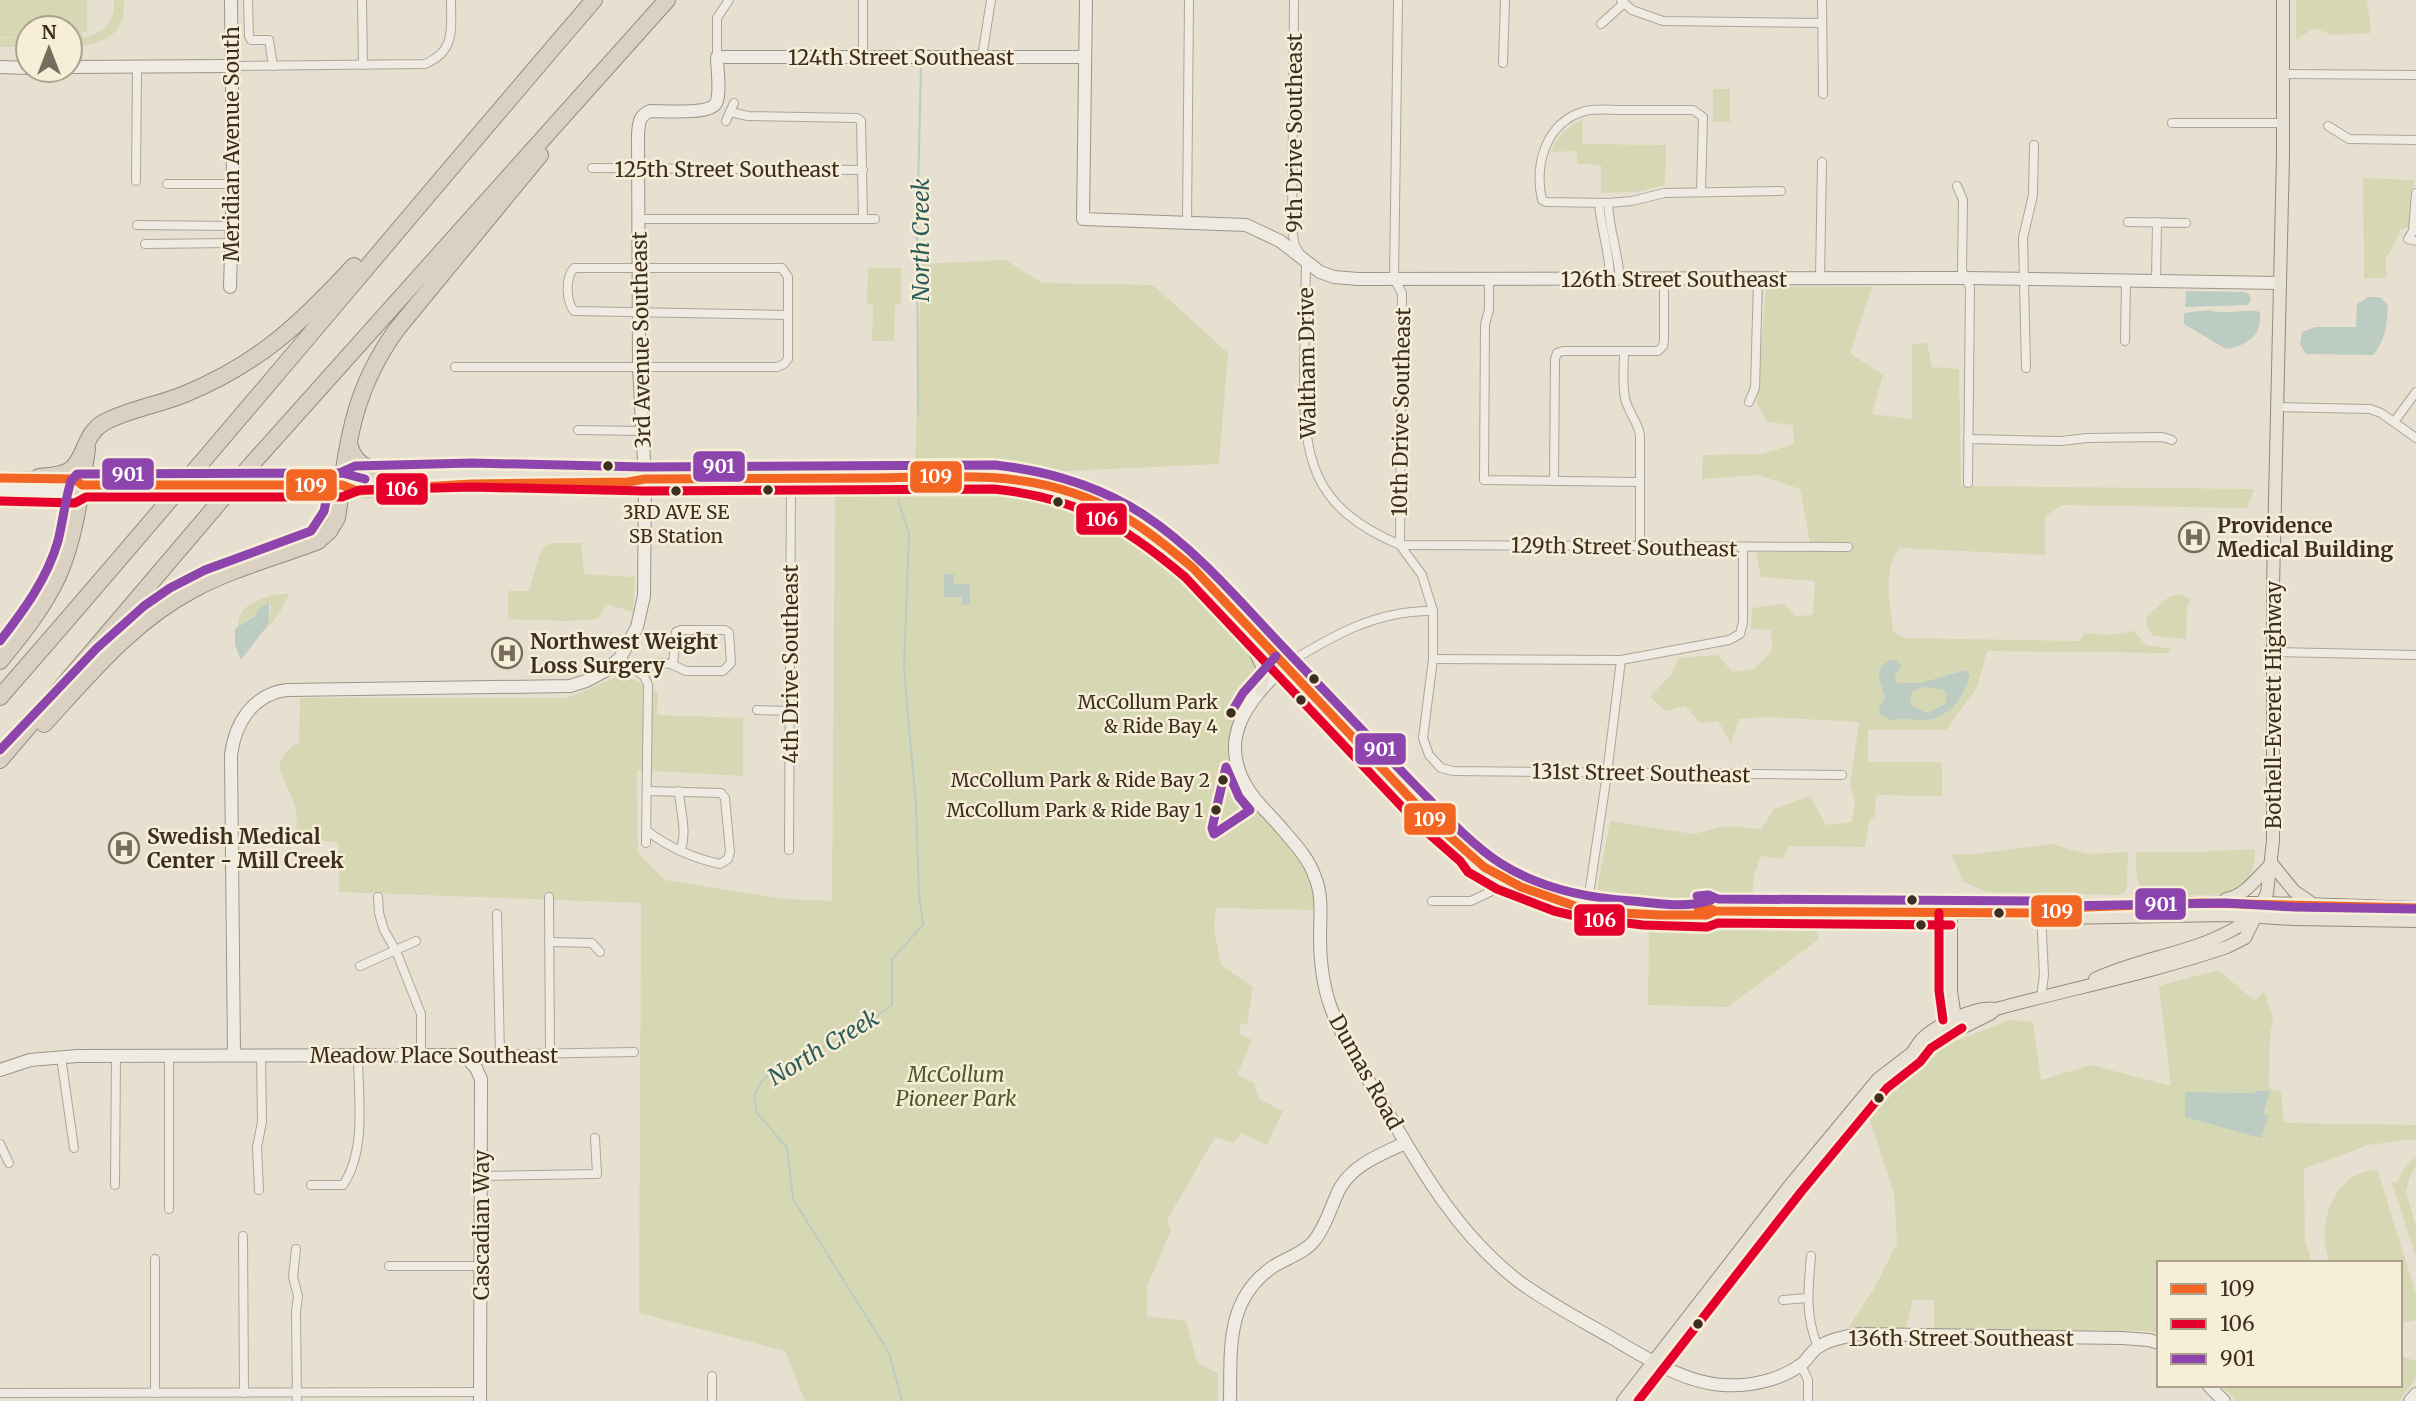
<svg xmlns="http://www.w3.org/2000/svg" width="2416" height="1401" font-family="Merriweather,serif">
<style>
.green{fill:#d6d7b3;fill-rule:evenodd}
.water{fill:#bcccc2;fill-rule:evenodd}
.lines{fill:none;stroke-linecap:round;stroke-linejoin:round}
.stream{stroke:#bcccc2;stroke-width:2}
.street-casing{stroke:#ada599;stroke-width:10}
.secondary-casing{stroke:#9c958a;stroke-width:14}
.primary-casing{stroke:#928b80;stroke-width:14}
.highway-casing{stroke:#928b80;stroke-width:18}
.street{stroke:#efebe3;stroke-width:8}
.secondary{stroke:#efebe3;stroke-width:12}
.primary{stroke:#e6e1d4;stroke-width:12}
.highway{stroke:#dad1c2;stroke-width:16}
.primary-bridge-casing{stroke:#928b80;stroke-width:14;stroke-linecap:butt}
.primary-bridge{stroke:#e6e1d4;stroke-width:12}
.bus-1-casing{stroke:#f7eed8;stroke-width:14}
.bus-2-casing{stroke:#f7eed8;stroke-width:14}
.bus-3-casing{stroke:#f7eed8;stroke-width:14}
.bus-1{stroke:#f26522;stroke-width:9}
.bus-2{stroke:#e4002b;stroke-width:9}
.bus-3{stroke:#8e44ad;stroke-width:9}
.bus-dot{fill:#3d2e20;stroke:#f7eed8;stroke-width:2.5}
.labels{text-anchor:middle;dominant-baseline:central;stroke-width:5;stroke-linejoin:round;paint-order:stroke}
.bus-label{font-size:19px;fill:#3d2e20;stroke:#f7eed8;text-anchor:end}
.street-label{font-size:21px;fill:#3d2e20;stroke:#f7eed8}
.poi-label{font-size:21px;font-weight:bold;fill:#3d2e20;stroke:#f7eed8;text-anchor:start}
.park-label{font-size:21px;font-style:italic;fill:#4d5a26;stroke:#f7eed8}
.water-label{font-size:23px;font-style:italic;fill:#2f5d5a;stroke:#f7eed8}
.line-badge{stroke:#f7eed8;stroke-width:2.5}
.badge-label{font-size:19px;text-anchor:middle;font-weight:bold;fill:#fff}
</style>
<rect width="100%" height="100%" fill="#e7e0d1"/>
<g class="green">
<path d="M0,0H87V32H82L83,38C103,34 116,22 114,0H124C126,36 101,46 70,46V28H28V47H0V38H27L0,37Z"/>
<polygon points="2296,0 2367,0 2371,33 2332,35 2314,28 2296,40"/>
<rect x="1713" y="89" width="17" height="33"/>
<path d="M1583,119L1582,144L1666,145L1665,185L1636,192L1601,193V165L1577,164V151L1551,152C1556,137 1568,126 1583,119Z"/>
<polygon points="2363,178 2414,180 2411,227 2401,229 2389,254 2386,255 2386,278 2364,278"/>
<polygon points="1005,260 1043,283 1153,285 1228,353 1219,464 1066,471 1016,467 915,467 921,264"/>
<polygon points="868,268 901,268 901,304 895,304 894,341 872,341 873,304 867,304"/>
<path d="M1766,287H1872L1850,353L1883,375L1872,414L1912,419V344L1927,343L1932,367L1959,369L1961,486L2254,489L2247,508L2063,505L2045,516V555L1900,548C1881,569 1891,606 1893,632L1906,638L2079,641L2085,633L2110,635L2133,631L2146,645L2172,649L2168,653L1987,651L1977,688L1946,730H1868V762H1942V796L1876,795L1875,816L1869,821L1865,847L1789,846L1783,859L1761,856L1754,875L1752,900H1638L1596,895L1610,821L1694,834L1725,826L1761,829L1774,809L1810,796L1826,825L1852,822L1855,802L1850,784L1859,722L1765,717L1739,719L1731,744L1718,721L1701,723L1685,706L1666,711L1650,697L1672,674L1678,658L1717,655L1733,672L1754,669L1772,651L1771,630L1751,629L1752,608L1785,604L1795,616L1813,615L1815,581L1761,577L1756,552H1812L1800,489L1758,475L1702,479L1703,455L1762,454L1794,444L1793,425L1767,422L1757,404ZM1966,670L1970,676C1953,725 1920,727 1879,706L1885,698L1879,678L1895,675L1897,683H1920Z"/>
<path d="M835,478L1032,482L1142,526L1253,633L1262,681L1242,718L1238,769L1316,877L1315,910L1216,908L1214,928L1221,965L1253,987L1247,1025L1241,1023L1239,1034L1252,1040L1237,1075L1254,1083L1259,1099L1283,1111L1267,1145L1241,1133L1234,1143L1215,1137L1167,1220L1171,1230L1147,1287V1316L1186,1321L1197,1362L1218,1374V1401H805L785,1351L639,1313L641,903L339,892L338,842L296,840C296,830 298,817 295,807C288,777 262,766 299,742L300,698H567L623,674L658,693L657,715L743,718V776L637,770L638,853L665,880L785,899L832,901Z"/>
<polygon points="551,543 581,543 584,574 635,577 633,612 606,604 598,619 566,621 508,619 508,591 529,591 541,550"/>
<path d="M281,594H289C282,611 272,625 257,637L269,623L271,604L238,627C237,604 262,597 281,594Z"/>
<polygon points="2180,594 2191,600 2187,606 2186,639 2153,636 2146,626 2147,616 2170,596"/>
<polygon points="1923,687 1944,690 1947,696 1945,704 1927,713 1916,708 1910,703 1913,691"/>
<polygon points="2051,844 2088,854 2128,852 2127,887 2124,893 2118,895 1987,892 1964,882 1951,854 1977,854"/>
<path d="M2255,849C2254,864 2254,879 2240,889C2228,897 2153,898 2143,889C2134,880 2137,864 2136,852H2197Z"/>
<polygon points="1649,924 1814,925 1819,939 1728,1007 1648,1005"/>
<path d="M2218,970L2255,1001L2264,991L2273,1019L2270,1035L2269,1089L2281,1091L2284,1123L2416,1125V1139L2368,1145L2304,1169L2305,1241L2312,1263H2159V1334L2150,1331L1934,1329V1300H1913L1906,1329L1848,1328L1875,1287L1897,1243L1894,1193L1866,1108L1898,1075L1945,1045L2010,1020L2033,1022L2041,1080L2091,1065L2171,1086L2159,986ZM2186,1092L2256,1093L2262,1115H2268L2185,1117Z"/>
<polygon points="2416,1156 2416,1167 2410,1176 2406,1191 2416,1228 2416,1257 2392,1183 2398,1181 2405,1166"/>
<path d="M2377,1169L2416,1294V1320L2400,1323V1263H2330C2318,1234 2326,1192 2356,1175C2361,1172 2370,1171 2377,1169Z"/>
<polygon points="2400,1356 2416,1361 2416,1378 2399,1401 2236,1401 2221,1385 2400,1385"/>
</g>
<g class="water">
<polygon points="2186,291 2244,292 2249,294 2251,300 2248,305 2185,307"/>
<path d="M2368,297H2380L2388,305C2387,324 2386,340 2373,355L2306,354L2300,344L2302,332L2315,327H2356L2357,304Z"/>
<path d="M2209,310C2225,316 2243,308 2260,312C2262,336 2248,345 2226,349L2184,324V313Z"/>
<polygon points="944,574 954,574 954,584 970,584 970,605 962,605 962,597 944,597"/>
<polygon points="269,604 269,623 241,660 235,645 235,629 255,616 260,607"/>
<path d="M1897,660L1901,667L1895,675L1897,683H1920L1966,670L1970,676C1963,697 1949,719 1925,720C1913,721 1905,716 1892,721L1880,714L1879,706L1885,698L1879,678L1880,668L1888,661ZM1923,687L1944,690L1947,696L1945,704L1927,713L1916,708L1910,703L1913,691Z"/>
<polygon points="2256,1091 2270,1091 2263,1115 2269,1115 2261,1138 2185,1117 2185,1092 2255,1093"/>
</g>
<g class="lines">
<g class="stream">
<polyline points="918,414 917,233 921,65"/>
<polyline points="898,500 909,533 904,668 916,806 919,895 923,925 892,959 892,1005 862,1027 764,1078 754,1095 757,1113 787,1148 793,1199 889,1353 902,1401"/>
</g>
<g class="street-casing">
<g id="street">
<polyline points="248,0 249,36 251,40 269,40 273,66"/>
<polyline points="362,0 363,65"/>
<path d="M1294,0L1292,230L1295,246L1306,263C1305,299 1305,334 1304,370C1303,459 1311,507 1400,545L1848,547"/>
<polyline points="1398,0 1394,279 1402,293 1400,545 1422,575 1433,611 1433,659 1423,738 1429,755 1441,768 1453,771 1842,775"/>
<polyline points="1621,0 1632,10 1663,21 1822,23"/>
<polyline points="1822,0 1823,94"/>
<polyline points="1601,24 1623,4"/>
<polyline points="717,57 717,18 729,0"/>
<polyline points="863,57 863,0"/>
<polyline points="982,57 991,0"/>
<polyline points="1503,63 1505,0"/>
<path d="M232,66L425,64C456,51 451,29 451,0"/>
<polyline points="2283,74 2416,75"/>
<polyline points="730,112 748,116 857,118 861,121 863,219"/>
<polyline points="726,121 734,103"/>
<polyline points="2172,123 2283,123"/>
<polyline points="2328,126 2349,139 2416,140"/>
<polyline points="592,168 863,170"/>
<polyline points="136,181 137,67"/>
<polyline points="167,184 233,184"/>
<polyline points="1957,186 1963,200 1962,271 1970,287 1968,483"/>
<path d="M1701,191L1703,117L1693,110C1670,110 1646,110 1623,110C1610,110 1597,108 1585,111C1546,122 1534,164 1542,200L1546,202L1608,203L1632,201L1664,193L1781,191"/>
<polyline points="2416,193 2413,231 2408,239 2416,241"/>
<path d="M1599,203C1601,229 1610,253 1610,279"/>
<path d="M1608,203C1609,229 1618,253 1620,279"/>
<polyline points="639,219 875,219"/>
<polyline points="1187,222 1189,0"/>
<polyline points="2128,222 2186,223"/>
<polyline points="137,225 232,226"/>
<polyline points="145,244 231,243"/>
<polyline points="1489,278 1489,310 1485,324 1484,480 1640,482"/>
<polyline points="1820,279 1822,162"/>
<polyline points="2156,281 2157,222"/>
<polyline points="2125,341 2126,281"/>
<path d="M1624,351C1624,366 1622,383 1625,398C1628,412 1638,422 1640,435V546"/>
<path d="M455,367H777L784,364L788,359V277L782,268H574C565,278 566,301 574,311L787,315"/>
<polyline points="2026,368 2023,238 2033,195 2034,145"/>
<polyline points="1749,402 1755,388 1758,280"/>
<polyline points="2277,407 2370,409 2381,413 2416,438"/>
<polyline points="2394,422 2416,392"/>
<polyline points="578,430 642,431"/>
<polyline points="1968,439 2061,441 2087,438 2162,437 2172,440"/>
<polyline points="1554,481 1555,359 1557,353 1563,351 1658,351 1663,346 1664,340 1664,280"/>
<polyline points="2273,652 2416,655"/>
<polyline points="620,658 644,676 648,685 646,843"/>
<polyline points="1433,659 1621,660 1729,640 1740,634 1743,622 1743,548"/>
<path d="M1285,665C1332,636 1376,610 1433,611"/>
<polyline points="638,671 658,663 671,664 673,665 686,671 723,671 731,663 729,633 725,630 681,630 676,632 673,665"/>
<polyline points="757,710 790,711"/>
<path d="M679,791C680,810 688,833 680,851"/>
<path d="M647,831C670,848 692,858 720,864L728,859L730,852L725,798L721,793L647,791"/>
<polyline points="789,850 791,478"/>
<polyline points="378,897 379,913 384,930 396,951 421,1014 421,1054"/>
<polyline points="549,897 550,1055"/>
<polyline points="1432,901 1471,901 1490,892 1500,877"/>
<polyline points="1588,901 1607,774 1621,660"/>
<polyline points="2041,913 2044,975 2041,997"/>
<polyline points="497,914 500,1055"/>
<polyline points="549,942 592,943 600,952"/>
<polyline points="360,966 416,941"/>
<polyline points="464,1055 634,1052"/>
<polyline points="61,1057 74,1148"/>
<polyline points="0,1144 9,1163"/>
<polyline points="482,1176 597,1174 595,1138"/>
<polyline points="115,1185 116,1055"/>
<path d="M311,1185H343C367,1150 358,1095 358,1055"/>
<polyline points="259,1190 257,1147 262,1122 261,1054"/>
<polyline points="169,1209 169,1055"/>
<polyline points="243,1236 244,1393"/>
<polyline points="296,1249 293,1277 298,1296 296,1312 297,1401"/>
<path d="M1811,1256C1808,1290 1805,1316 1818,1347"/>
<polyline points="155,1259 155,1393"/>
<polyline points="389,1266 481,1266"/>
<polyline points="1783,1300 1807,1298"/>
<polyline points="1801,1365 1808,1380 1808,1401"/>
<polyline points="0,1393 480,1392"/>
<polyline points="712,1401 712,1376"/>
</g>
</g>
<g class="secondary-casing">
<g id="secondary">
<polyline points="1086,0 1083,219 1246,225 1280,241 1320,272 1334,277 1358,279 1966,278 2280,283"/>
<polyline points="0,67 28,68"/>
<polyline points="70,67 232,66"/>
<polyline points="230,287 233,184 231,0"/>
<polyline points="0,478 74,479 82,485 74,491 0,489"/>
<path d="M1285,665C1248,701 1216,738 1248,789C1256,802 1267,812 1277,823C1291,840 1308,856 1315,877C1323,896 1320,917 1320,937C1320,960 1323,986 1331,1008C1344,1042 1365,1074 1384,1106C1421,1170 1458,1234 1517,1280C1546,1302 1581,1320 1612,1338C1644,1357 1685,1383 1723,1385C1749,1387 1781,1380 1802,1364C1808,1359 1811,1352 1817,1348C1829,1339 1845,1337 1859,1334L2122,1338L2149,1340L2159,1343"/>
<path d="M234,1054L231,755C235,723 253,694 287,690L570,686L586,681L605,671L620,658L637,627L644,596L645,479L639,367L638,134C639,122 639,116 650,111C663,111 710,115 716,103C721,94 717,68 717,57H1084"/>
<polyline points="0,1070 30,1060 77,1056 464,1055 476,1068 481,1079 480,1401"/>
<polyline points="2208,1385 2224,1401"/>
<path d="M1230,1401C1231,1349 1225,1299 1274,1266C1287,1258 1304,1253 1314,1241C1327,1225 1331,1205 1340,1188C1354,1164 1382,1154 1405,1143"/>
<polyline points="2410,1401 2416,1394"/>
</g>
</g>
<g class="primary-casing">
<g id="primary">
<path d="M411,476L472,475L645,479L995,477C1118,487 1171,547 1251,631C1293,676 1337,720 1379,765C1406,794 1433,821 1462,847C1468,852 1471,858 1477,862C1520,896 1582,911 1636,914C1658,915 1696,921 1715,911"/>
<polyline points="82,485 142,485"/>
<polyline points="243,485 342,485 357,491 519,484"/>
<polyline points="342,485 357,478 386,477"/>
<polyline points="1245,631 1264,670 1261,690"/>
<polyline points="2272,864 2294,891 2310,902"/>
<path d="M2226,899C2247,895 2256,877 2272,864"/>
<polyline points="1708,908 1715,911 2041,913 2060,918 2226,915 2294,919 2416,921"/>
<polyline points="1951,913 1951,991 1955,1018"/>
<path d="M2041,913C2070,904 2101,907 2132,905C2226,900 2321,904 2416,908"/>
<path d="M2095,979C2148,954 2207,953 2255,915"/>
<path d="M1912,1053C1915,1049 1918,1043 1922,1039C1936,1025 1977,1005 1996,1009C2073,988 2151,973 2227,947L2245,938L2267,893L2273,841V586L2283,155V0"/>
<polyline points="1623,1401 1791,1184 1878,1079 1912,1053 1990,1014 1996,1009"/>
</g>
</g>
<g class="highway-casing">
<g id="highway">
<path d="M349,443C356,477 391,472 419,476"/>
<path d="M39,477C49,476 62,476 70,470C85,460 84,434 103,423C128,409 159,405 185,394C261,362 299,325 354,266"/>
<path d="M0,661C21,635 44,607 58,576C75,539 81,489 87,449"/>
<path d="M0,697C201,467 395,232 594,0"/>
<path d="M44,724C90,674 133,621 194,589C233,568 277,557 318,541L329,531L337,518C348,444 351,393 397,329L540,155"/>
<polyline points="0,760 251,465 667,0"/>
</g>
</g>
<use href="#street" class="street"/>
<use href="#secondary" class="secondary"/>
<use href="#primary" class="primary"/>
<use href="#highway" class="highway"/>
<g class="primary-bridge-casing">
<polyline id="primary-bridge" points="142,485 243,485"/>
</g>
<use href="#primary-bridge" class="primary-bridge"/>
<g class="bus-1-casing">
<g id="bus-1">
<path d="M0,478L74,479L82,485H342L357,491L471,484L628,482L645,479C723,479 801,478 878,478C944,477 1010,471 1073,493C1120,508 1156,537 1193,568L1429,818L1484,867L1521,887L1575,906L1622,913L1660,915H1707L1715,911"/>
<polyline points="1698,908 1707,907 1715,911 2041,913 2086,907 2202,903 2416,908"/>
</g>
</g>
<g class="bus-2-casing">
<g id="bus-2">
<path d="M0,501L75,503L86,497H342L360,490L472,487L645,491L994,489C1078,498 1122,524 1185,577L1420,826L1460,861L1468,872L1497,889L1554,911L1584,918L1643,925L1707,927L1718,923L1951,925"/>
<polyline points="1939,913 1939,991 1943,1020"/>
<polyline points="1638,1401 1801,1192 1887,1088 1920,1062 1931,1048 1962,1028"/>
</g>
</g>
<g class="bus-3-casing">
<g id="bus-3">
<path d="M337,474L355,466L472,463L645,467L995,465C1049,471 1098,485 1144,515C1191,546 1230,590 1268,631C1315,681 1363,731 1411,781C1437,807 1470,844 1500,863C1539,888 1586,898 1632,901C1657,903 1686,909 1711,900"/>
<path d="M0,641C24,610 47,579 58,541C63,521 65,500 71,481L77,474L342,473L365,479"/>
<polyline points="1231,713 1243,693 1276,656"/>
<polyline points="0,750 97,648 144,606 170,588 205,570 311,531 324,511 330,483"/>
<polygon points="1226,767 1239,797 1250,810 1214,834 1212,828"/>
<polyline points="1697,896 1709,895 1718,899 2041,901 2061,906 2226,903 2294,907 2416,909"/>
</g>
</g>
<use href="#bus-1" class="bus-1"/>
<use href="#bus-2" class="bus-2"/>
<use href="#bus-3" class="bus-3"/>
</g>
<defs>
<g id="hospital-ring" transform="scale(1.575)"><circle r="9.5" fill="#f7eed8" stroke="#786c5e" stroke-width="1.5"/><path d="M-5-5h3v3.5h4V-5h3V5h-3V1.5h-4V5h-3Z" fill="#786c5e"/></g>
</defs>
<g fill-rule="evenodd">
<use href="#hospital-ring" x="2194" y="537"/>
<use href="#hospital-ring" x="507" y="653"/>
<use href="#hospital-ring" x="124" y="848"/>
</g>
<g class="bus-dot">
<circle cx="608" cy="466" r="6"/>
<circle cx="768" cy="490" r="6"/>
<circle cx="676" cy="491" r="6"/>
<circle cx="1058" cy="502" r="6"/>
<circle cx="1314" cy="679" r="6"/>
<circle cx="1301" cy="700" r="6"/>
<circle cx="1231" cy="713" r="6"/>
<circle cx="1223" cy="780" r="6"/>
<circle cx="1216" cy="810" r="6"/>
<circle cx="1912" cy="900" r="6"/>
<circle cx="1999" cy="913" r="6"/>
<circle cx="1921" cy="925" r="6"/>
<circle cx="1879" cy="1098" r="6"/>
<circle cx="1698" cy="1324" r="6"/>
</g>
<g class="labels">
<g class="bus-label">
<text x="676" y="512" text-anchor="middle">3RD AVE SE<tspan x="676" dy="24">SB Station</tspan></text>
<text x="1218" y="702">McCollum Park<tspan x="1218" dy="24">&amp; Ride Bay 4</tspan></text>
<text x="1210" y="780">McCollum Park &amp; Ride Bay 2</text>
<text x="1203" y="810">McCollum Park &amp; Ride Bay 1</text>
</g>
<g class="street-label">
<text x="901" y="57">124th Street Southeast</text>
<text transform="translate(1294 133) rotate(-90)">9th Drive Southeast</text>
<text transform="translate(231 144) rotate(-90)">Meridian Avenue South</text>
<text x="727" y="169">125th Street Southeast</text>
<text x="1674" y="279">126th Street Southeast</text>
<text transform="translate(641 340) rotate(-91)">3rd Avenue Southeast</text>
<text transform="translate(1307 363) rotate(-91)">Waltham Drive</text>
<text transform="translate(1401 412) rotate(-89)">10th Drive Southeast</text>
<text transform="translate(1624 547) rotate(1)">129th Street Southeast</text>
<text transform="translate(790 664) rotate(-90)">4th Drive Southeast</text>
<text transform="translate(2273 705) rotate(-90)">Bothell-Everett Highway</text>
<text transform="translate(1641 773) rotate(1)">131st Street Southeast</text>
<text x="434" y="1055">Meadow Place Southeast</text>
<text transform="translate(1366 1072) rotate(61)">Dumas Road</text>
<text transform="translate(481 1225) rotate(-90)">Cascadian Way</text>
<text x="1961" y="1338">136th Street Southeast</text>
</g>
<g class="poi-label">
<text x="2217" y="525">Providence<tspan x="2217" dy="24">Medical Building</tspan></text>
<text x="530" y="641">Northwest Weight<tspan x="530" dy="24">Loss Surgery</tspan></text>
<text x="147" y="836">Swedish Medical<tspan x="147" dy="24">Center - Mill Creek</tspan></text>
</g>
<g class="park-label">
<text x="956" y="1074">McCollum<tspan x="956" dy="24">Pioneer Park</tspan></text>
</g>
<g class="water-label">
<text transform="translate(920 240) rotate(-90)">North Creek</text>
<text transform="translate(823 1047) rotate(-31)">North Creek</text>
</g>
</g>
<g class="line-badge">
<rect x="692" y="450" width="54" height="33" rx="7" fill="#8e44ad"/>
<rect x="101" y="457" width="54" height="34" rx="7" fill="#8e44ad"/>
<rect x="909" y="460" width="54" height="34" rx="7" fill="#f26522"/>
<rect x="285" y="468" width="53" height="34" rx="7" fill="#f26522"/>
<rect x="375" y="472" width="54" height="34" rx="7" fill="#e4002b"/>
<rect x="1075" y="502" width="53" height="34" rx="7" fill="#e4002b"/>
<rect x="1354" y="732" width="53" height="34" rx="7" fill="#8e44ad"/>
<rect x="1403" y="802" width="54" height="34" rx="7" fill="#f26522"/>
<rect x="2134" y="887" width="53" height="34" rx="7" fill="#8e44ad"/>
<rect x="2030" y="894" width="53" height="34" rx="7" fill="#f26522"/>
<rect x="1573" y="903" width="53" height="34" rx="7" fill="#e4002b"/>
</g>
<g class="badge-label">
<text x="719" y="473">901</text>
<text x="128" y="481">901</text>
<text x="936" y="483">109</text>
<text x="311" y="492">109</text>
<text x="402" y="496">106</text>
<text x="1102" y="526">106</text>
<text x="1380" y="756">901</text>
<text x="1430" y="826">109</text>
<text x="2161" y="911">901</text>
<text x="2057" y="918">109</text>
<text x="1600" y="927">106</text>
</g>
<rect x="2157" y="1261" width="245" height="126" fill="#f7eed8" stroke="#ada18e" stroke-width="2"/>
<rect x="2171" y="1284" width="35" height="10" fill="#f26522" stroke="#ada18e" stroke-width="2"/>
<text x="2220" y="1296" font-size="21" fill="#3d2e20">109</text>
<rect x="2171" y="1319" width="35" height="10" fill="#e4002b" stroke="#ada18e" stroke-width="2"/>
<text x="2220" y="1331" font-size="21" fill="#3d2e20">106</text>
<rect x="2171" y="1354" width="35" height="10" fill="#8e44ad" stroke="#ada18e" stroke-width="2"/>
<text x="2220" y="1366" font-size="21" fill="#3d2e20">901</text>
<g transform="translate(49 49)"><circle r="33" fill="#f7eed8" stroke="#ada18e" stroke-width="2"/>
<path d="M0-5L12 26L0 18L-12 26Z" fill="#786c5e"/>
<text y="-10" font-size="19" font-weight="bold" text-anchor="middle" fill="#3d2e20">N</text>
</g>
</svg>
